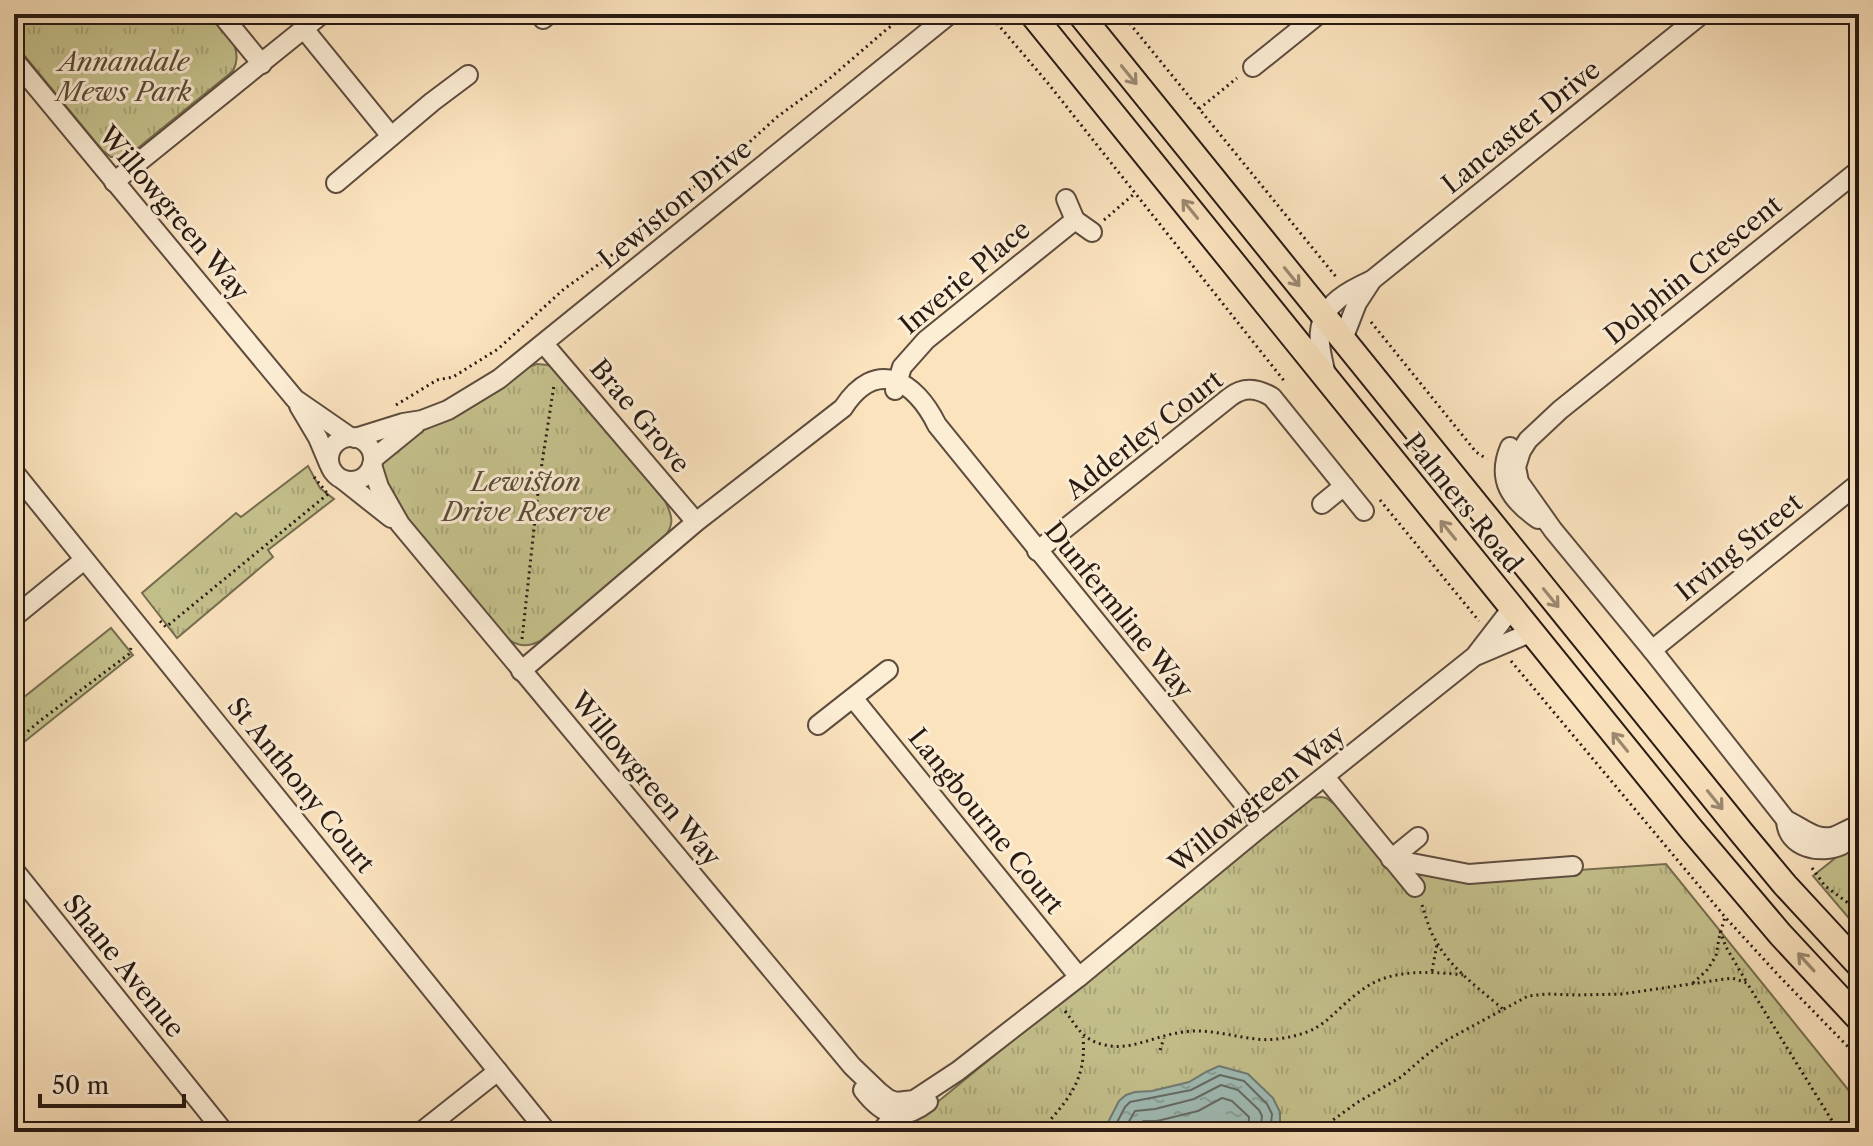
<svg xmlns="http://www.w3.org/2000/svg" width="1873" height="1146" font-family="'Libre Caslon Text',serif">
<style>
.grass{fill:url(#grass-tufts);stroke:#766e50;stroke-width:2}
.water{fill:url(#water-ripples);stroke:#707c75;stroke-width:2}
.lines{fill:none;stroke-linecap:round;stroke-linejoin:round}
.shore{stroke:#646c65;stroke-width:2}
.minor-casing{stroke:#5d4c3e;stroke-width:22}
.major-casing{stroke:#281a13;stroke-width:28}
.path{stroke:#281a13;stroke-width:3;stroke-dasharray:2 4;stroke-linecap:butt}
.minor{stroke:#fcedd5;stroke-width:18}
.major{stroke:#fbe3be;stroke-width:24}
.oneway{stroke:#9c8971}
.labels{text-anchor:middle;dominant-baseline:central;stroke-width:6;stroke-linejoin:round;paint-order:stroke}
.park-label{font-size:26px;font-style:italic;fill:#574c38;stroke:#fcedd5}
.street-label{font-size:26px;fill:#281a13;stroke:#fcedd5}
</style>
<defs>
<pattern id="grass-tufts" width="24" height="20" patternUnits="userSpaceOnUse" patternTransform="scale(2)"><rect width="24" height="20" fill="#c5c28d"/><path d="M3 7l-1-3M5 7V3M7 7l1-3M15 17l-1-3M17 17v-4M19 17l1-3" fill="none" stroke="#a9a679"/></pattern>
<pattern id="water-ripples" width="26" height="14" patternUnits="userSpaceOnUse" patternTransform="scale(2)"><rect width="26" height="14" fill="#a0bdb7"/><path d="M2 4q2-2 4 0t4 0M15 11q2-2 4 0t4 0" fill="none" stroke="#8aa29c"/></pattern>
</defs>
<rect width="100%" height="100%" fill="#fbe3be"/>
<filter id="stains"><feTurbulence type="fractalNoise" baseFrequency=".0025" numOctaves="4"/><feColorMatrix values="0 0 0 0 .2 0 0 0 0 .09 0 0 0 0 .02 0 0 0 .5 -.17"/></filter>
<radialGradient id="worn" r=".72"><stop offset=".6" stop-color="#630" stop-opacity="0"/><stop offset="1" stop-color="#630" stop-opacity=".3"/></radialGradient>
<g class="grass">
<path d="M14,14H212C225,31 245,48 233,71L128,156L111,157L102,150L14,43Z"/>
<path d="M537,364L548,365L554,368L574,390L665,501C674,519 674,525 662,541L540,641C528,647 519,647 508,639L403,515L382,475V464L386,457L415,432L462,411L496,391L529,367Z"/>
<polygon points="308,466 320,488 334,499 268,550 273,557 177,638 142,593 236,513 241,517"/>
<polygon points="111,628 133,655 14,750 14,705"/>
<polygon points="1321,797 1326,798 1337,806 1412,872 1478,877 1666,864 1859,1103 1859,1132 901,1132 1301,804 1312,798"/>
<polygon points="1859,839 1859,930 1813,876"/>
</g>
<polygon class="water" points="1219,1066 1248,1074 1273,1098 1280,1112 1280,1124 1277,1132 1103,1132 1119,1101 1126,1095 1135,1092 1152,1091 1189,1082 1206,1072"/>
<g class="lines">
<g class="shore">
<polyline points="1112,1132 1125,1107 1130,1102 1191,1090 1220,1075 1244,1081 1267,1104 1272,1114 1270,1132"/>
<polyline points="1123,1132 1135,1111 1155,1109 1194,1099 1221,1085 1238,1090 1259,1110 1262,1116 1260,1132"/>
<polyline points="1136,1132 1143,1121 1157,1121 1198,1111 1222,1098 1232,1101 1249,1117 1248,1132"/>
</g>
<g class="minor-casing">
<g id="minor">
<polyline points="221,14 262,64"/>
<polyline points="543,19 549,14"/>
<polyline points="304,29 391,136"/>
<polyline points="14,60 295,399 350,437"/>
<polyline points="1253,67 1319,14"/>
<path d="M1859,170L1560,410L1528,440L1521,451L1516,467L1519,482L1553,530L1652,650L1786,820C1802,827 1816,842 1835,836C1843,833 1850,828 1859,825"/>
<polyline points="114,182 322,14"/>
<polyline points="336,183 432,102 468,75"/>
<polyline points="1066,199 1075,220 1092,232"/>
<polyline points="1343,339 1357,303 1372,280"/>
<polyline points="544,344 696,522"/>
<path d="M1326,375C1323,361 1318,345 1320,331C1323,303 1350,290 1372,280L1702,14"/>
<polyline points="895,390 902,367 926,340 1075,220"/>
<polyline points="299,406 318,438 329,464"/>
<circle cx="351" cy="459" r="22"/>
<polyline points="355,438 403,423 422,420 448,410 499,379 950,14"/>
<path d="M1510,447C1496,480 1511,500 1538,519"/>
<polyline points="373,459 416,424"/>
<polyline points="372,465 379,487 400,524 852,1066 878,1091 888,1099 896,1102 914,1100 958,1071 1079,977 1262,826 1475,656 1512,608"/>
<polyline points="14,472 547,1132"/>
<polyline points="343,480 391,518"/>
<polyline points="1322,504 1344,486"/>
<path d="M1037,551L1230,397C1244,386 1257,388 1272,397L1364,511"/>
<polyline points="14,617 84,560"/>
<polyline points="1652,650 1859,483"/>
<polyline points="1478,655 1532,632"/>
<path d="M521,671L696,522L843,408C876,357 915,380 937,425L1262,826"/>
<polyline points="853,698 1079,977"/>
<polyline points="818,725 888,670"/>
<polyline points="1325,777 1415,887"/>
<path d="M1786,820C1787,848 1820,855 1842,845"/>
<polyline points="1391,859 1469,874 1573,866"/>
<polyline points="1391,859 1418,837"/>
<polyline points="14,870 224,1132"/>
<path d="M863,1090C883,1116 901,1123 928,1102"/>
<polyline points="421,1132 498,1071"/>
<polyline points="881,1132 894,1115 895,1105"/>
</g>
</g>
<g class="major-casing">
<g id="major">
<polyline points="1032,14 1691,829 1780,934 1859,1019"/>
<polyline points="1080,14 1741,832 1785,885 1859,965"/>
</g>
</g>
<g class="path">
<polyline points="989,14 1047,82 1285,382"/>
<polyline points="1122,14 1337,278"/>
<polyline points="1199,109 1237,78"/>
<polyline points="1104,220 1134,194"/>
<polyline points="1371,322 1476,452 1487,459"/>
<polyline points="396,405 437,380 453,377 498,349 564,289 616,252 669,204 709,176 743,148 777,117 829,79 887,29 908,14"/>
<polyline points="314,477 327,493"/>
<polyline points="1380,500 1479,621"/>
<polyline points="160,621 166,627 328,494"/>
<polyline points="522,639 539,483 554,385"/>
<polyline points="1511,661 1725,917 1780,977 1859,1058"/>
<polyline points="14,743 41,720 129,654 131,648"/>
<polyline points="1812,868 1825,886 1859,911"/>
<path d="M1422,905C1426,917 1429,930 1436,941C1450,968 1481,990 1504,1010"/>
<polyline points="1720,931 1726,947 1746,981"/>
<polyline points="1432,971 1437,944"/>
<polyline points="1693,983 1707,970 1716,956 1719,938 1725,917"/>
<path d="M1065,1011C1078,1028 1082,1040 1105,1045C1129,1051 1153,1037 1177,1033C1204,1027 1229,1036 1256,1039C1272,1041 1289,1038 1304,1033C1323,1027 1334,1013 1348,1001C1355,995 1365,987 1373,983C1400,969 1435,972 1464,975"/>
<polyline points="1160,1050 1164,1038"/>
<path d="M1039,1132C1067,1102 1087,1080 1083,1037"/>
<polyline points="1320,1132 1333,1120 1358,1102 1401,1077 1424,1057 1445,1041 1528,996 1547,994 1577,995 1622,994 1732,978 1747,983 1839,1132"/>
</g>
<use href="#minor" class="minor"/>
<use href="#major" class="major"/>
</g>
<defs><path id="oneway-shaft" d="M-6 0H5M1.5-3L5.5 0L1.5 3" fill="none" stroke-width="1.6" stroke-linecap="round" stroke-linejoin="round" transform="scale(2)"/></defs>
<g class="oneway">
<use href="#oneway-shaft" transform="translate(1129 75) rotate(51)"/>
<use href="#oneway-shaft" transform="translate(1190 209) rotate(-129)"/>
<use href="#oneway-shaft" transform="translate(1292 277) rotate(51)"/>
<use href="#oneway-shaft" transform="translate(1448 530) rotate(-129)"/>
<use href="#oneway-shaft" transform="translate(1551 598) rotate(51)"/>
<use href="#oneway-shaft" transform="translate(1620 742) rotate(-129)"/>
<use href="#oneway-shaft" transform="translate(1715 800) rotate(51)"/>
<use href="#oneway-shaft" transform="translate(1806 962) rotate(-132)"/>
</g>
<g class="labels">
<g class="park-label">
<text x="124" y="62">Annandale<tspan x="124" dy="30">Mews Park</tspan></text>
<text x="526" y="482">Lewiston<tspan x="526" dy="30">Drive Reserve</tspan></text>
</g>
<g class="street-label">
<text transform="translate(1521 127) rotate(-39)">Lancaster Drive</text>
<text transform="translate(675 204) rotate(-39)">Lewiston Drive</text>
<text transform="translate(174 213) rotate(50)">Willowgreen Way</text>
<text transform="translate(1693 270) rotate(-39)">Dolphin Crescent</text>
<text transform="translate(965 277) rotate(-40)">Inverie Place</text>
<text transform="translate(640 416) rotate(50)">Brae Grove</text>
<text transform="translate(1144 435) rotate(-38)">Adderley Court</text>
<text transform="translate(1463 503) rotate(51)">Palmers Road</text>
<text transform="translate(1739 547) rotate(-39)">Irving Street</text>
<text transform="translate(1119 610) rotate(51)">Dunfermline Way</text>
<text transform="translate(646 779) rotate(50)">Willowgreen Way</text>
<text transform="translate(301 785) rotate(51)">St Anthony Court</text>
<text transform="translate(1257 799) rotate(-39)">Willowgreen Way</text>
<text transform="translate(986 821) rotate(51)">Langbourne Court</text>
<text transform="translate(124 966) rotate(51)">Shane Avenue</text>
</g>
</g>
<rect width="1873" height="1146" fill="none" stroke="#fbe3be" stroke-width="48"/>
<rect x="16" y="16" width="1841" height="1114" fill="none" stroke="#281a13" stroke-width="4"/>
<rect x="24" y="24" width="1825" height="1098" fill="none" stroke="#281a13" stroke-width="2"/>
<path d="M40 1094v12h144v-12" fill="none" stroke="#281a13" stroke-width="4"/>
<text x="52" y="1094" font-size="24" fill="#281a13" stroke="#fcedd5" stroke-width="6" paint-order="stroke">50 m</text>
<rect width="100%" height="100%" filter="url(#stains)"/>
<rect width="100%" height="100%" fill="url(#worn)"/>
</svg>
